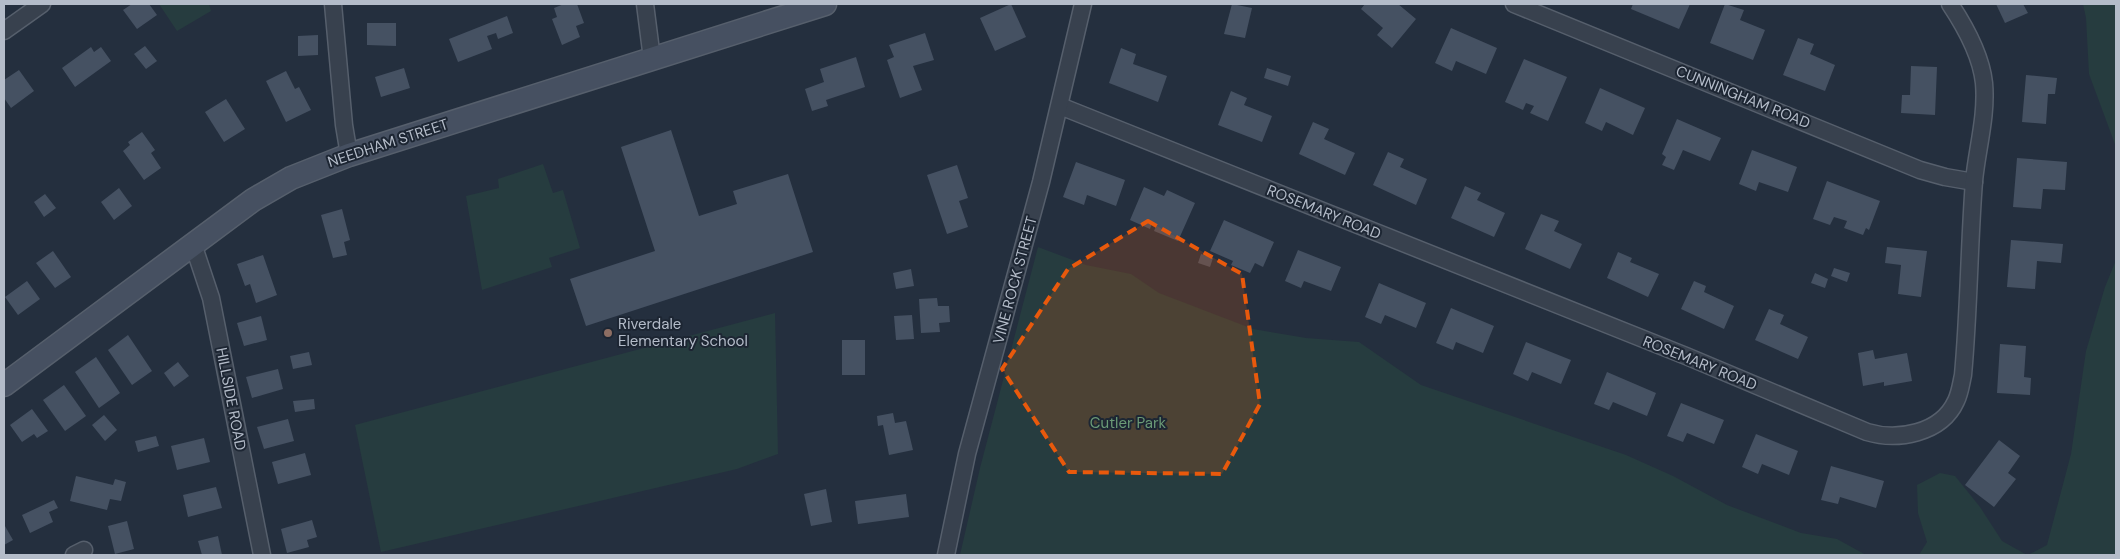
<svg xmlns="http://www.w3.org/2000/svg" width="2120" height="559" font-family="'DM Sans',sans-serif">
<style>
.green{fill:#263c3f}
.building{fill:#455162}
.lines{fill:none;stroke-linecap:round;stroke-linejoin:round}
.minor-casing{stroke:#565f6c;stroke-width:19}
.secondary-casing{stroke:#565f6c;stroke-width:25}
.minor{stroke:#38414e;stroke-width:16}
.secondary{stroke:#465061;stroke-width:22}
.marked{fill:#e8590c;fill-opacity:0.2;stroke:#e8590c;stroke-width:4;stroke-dasharray:10 6;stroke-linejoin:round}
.education-dot{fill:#8d6e63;stroke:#1d2633;stroke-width:2}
.labels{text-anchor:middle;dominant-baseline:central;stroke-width:4;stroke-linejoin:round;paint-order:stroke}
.street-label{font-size:15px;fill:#b4bcc9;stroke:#1d2633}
.poi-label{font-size:15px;fill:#b4bcc9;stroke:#1d2633;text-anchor:start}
.park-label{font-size:15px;fill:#6b9a76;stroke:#1d2633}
</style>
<rect width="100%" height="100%" fill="#242f3e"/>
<g class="green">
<polygon points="159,4 209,4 211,11 177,31"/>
<polygon points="2083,4 2116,4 2116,147 2089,74 2086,18"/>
<polygon points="543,164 553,193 563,190 580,248 549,258 552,267 482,290 466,196 499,188 498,179"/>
<polygon points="1038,247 1086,265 1131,274 1159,293 1253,329 1306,338 1359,342 1421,385 1626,455 1673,476 1727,505 1801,533 1837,539 1866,555 960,555 980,468"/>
<polygon points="2116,260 2116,555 2028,555 2047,545 2071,454 2086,351 2105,287"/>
<polygon points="775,313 778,454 737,469 381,552 355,425"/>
<polygon points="1940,473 1955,476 1980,507 2002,541 2027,555 1919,555 1927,542 1918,513 1917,485"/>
</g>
<g class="building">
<polygon points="132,4 149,4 157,15 137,29 123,10"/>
<polygon points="564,4 573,4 574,5 577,4 584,23 576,26 580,37 562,45 552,19 557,17 554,8"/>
<polygon points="1011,4 1026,37 995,51 980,18"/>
<polygon points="1232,4 1252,8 1245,38 1224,34"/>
<polygon points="1365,4 1398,4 1416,19 1392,48 1377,35 1383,28 1361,9"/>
<polygon points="1633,4 1690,4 1679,29 1631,9"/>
<polygon points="1725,4 1744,10 1740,20 1765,30 1753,60 1710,43"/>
<polygon points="1996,4 2023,4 2028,13 2005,23"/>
<polygon points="507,16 513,33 498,39 496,33 487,36 492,49 458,62 449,39"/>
<polygon points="367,23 396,23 396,46 367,45"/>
<polygon points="1451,28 1497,48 1486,74 1456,61 1452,71 1435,63"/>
<polygon points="925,33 934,60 913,66 922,90 900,98 887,60 894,57 889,45"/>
<polygon points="318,35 318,55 298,56 298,36"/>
<polygon points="1798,38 1814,44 1810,54 1835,65 1825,91 1783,75"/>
<polygon points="145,46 157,61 146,69 134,54"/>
<polygon points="91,47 94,52 101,47 111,61 75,87 62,68"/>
<polygon points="1121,48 1136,54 1133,64 1167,76 1158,102 1109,83"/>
<polygon points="856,57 865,87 826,100 828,106 812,111 805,89 824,82 820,69"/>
<polygon points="1524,59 1567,77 1548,121 1530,113 1534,106 1526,103 1523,110 1505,102"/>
<polygon points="1911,66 1937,67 1935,115 1901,113 1902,95 1910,95"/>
<polygon points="404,68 410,88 381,97 375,77"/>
<polygon points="1267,68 1291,76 1288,86 1264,78"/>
<polygon points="19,70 34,91 11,108 4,98 4,80"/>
<polygon points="286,71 295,89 299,87 311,110 286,122 266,81"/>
<polygon points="2026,75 2057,78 2055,94 2048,94 2046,124 2022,122"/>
<polygon points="1600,88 1645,108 1633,135 1606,122 1602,131 1585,123"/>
<polygon points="1231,91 1247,98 1244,105 1272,116 1262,142 1218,125"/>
<polygon points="226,99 245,129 224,142 205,112"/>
<polygon points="1677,119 1721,138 1710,161 1683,150 1674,170 1662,165 1666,157 1662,154"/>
<polygon points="1313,122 1329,129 1324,139 1355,153 1345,175 1299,154"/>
<polygon points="671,130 699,216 737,204 733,191 788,174 813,252 586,326 570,279 655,251 621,147"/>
<polygon points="142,132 155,150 151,153 161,168 144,180 123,151 130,145 128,142"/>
<polygon points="1752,150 1797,167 1788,192 1759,182 1756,191 1739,184"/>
<polygon points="1388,152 1404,159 1400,167 1427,179 1416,205 1373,185"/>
<polygon points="2017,158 2067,162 2065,190 2043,189 2041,209 2013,207"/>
<polygon points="1076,162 1125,180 1116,206 1087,195 1084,205 1063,197"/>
<polygon points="957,165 968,198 959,201 968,227 947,234 927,175"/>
<polygon points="1827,181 1880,201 1869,230 1866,228 1863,235 1844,228 1847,221 1834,217 1830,225 1813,219"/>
<polygon points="1465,186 1481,193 1477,200 1505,213 1494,237 1451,218"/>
<polygon points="1144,187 1164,196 1167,190 1195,203 1178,241 1154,231 1157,224 1152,223 1150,229 1130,220"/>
<polygon points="119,188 132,206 114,220 101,202"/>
<polygon points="45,194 56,208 44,217 34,202"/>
<polygon points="342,209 350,240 344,242 347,255 333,258 321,215"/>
<polygon points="1541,214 1559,221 1554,231 1582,244 1570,269 1525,249"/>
<polygon points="1224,220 1274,242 1263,267 1255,263 1250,273 1231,265 1233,261 1210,251"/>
<polygon points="2011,240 2063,244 2061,263 2037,261 2035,289 2007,287"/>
<polygon points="1887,247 1927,251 1921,297 1898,294 1901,265 1885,263"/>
<polygon points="1298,250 1341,267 1331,291 1304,281 1301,288 1285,281"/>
<polygon points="53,251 71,277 55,288 36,263"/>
<polygon points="1618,252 1632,258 1630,262 1659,274 1648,297 1607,278"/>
<polygon points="1201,254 1213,258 1210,267 1198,263"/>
<polygon points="263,255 277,295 256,303 250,284 245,286 237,264"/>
<polygon points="1834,268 1850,273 1847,282 1831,276"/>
<polygon points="911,269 914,286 896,289 893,273"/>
<polygon points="1815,273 1828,279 1825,288 1811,283"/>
<polygon points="27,281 40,299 18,315 5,297"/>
<polygon points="1694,281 1706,286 1704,292 1734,306 1724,329 1681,309"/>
<polygon points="1379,283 1426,303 1416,328 1385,315 1381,324 1365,317"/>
<polygon points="937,298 938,306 949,306 950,322 939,323 940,332 921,333 919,299"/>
<polygon points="1451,308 1494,326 1483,353 1456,342 1453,350 1436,343"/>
<polygon points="1769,309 1784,315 1780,324 1808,337 1798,359 1755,340"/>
<polygon points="912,315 914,339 896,340 894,316"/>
<polygon points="261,316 267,340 244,346 237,323"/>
<polygon points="128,335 152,371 132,385 108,350"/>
<rect x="842" y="340" width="23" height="35"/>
<polygon points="1526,342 1571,360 1561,384 1532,372 1528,381 1513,374"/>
<polygon points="2000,344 2026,346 2024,377 2031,378 2030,395 1997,393"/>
<polygon points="1873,350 1875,359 1907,353 1912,381 1884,386 1884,382 1863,386 1858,353"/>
<polygon points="309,352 312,365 293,369 290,356"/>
<polygon points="96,357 120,393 99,408 75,372"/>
<polygon points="178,362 189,376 174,387 164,373"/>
<polygon points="278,369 283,389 252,398 246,377"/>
<polygon points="1607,372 1656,393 1647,416 1613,402 1609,410 1594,404"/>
<polygon points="64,385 86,416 65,431 43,400"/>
<polygon points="314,399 315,409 295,412 293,401"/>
<polygon points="1681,403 1724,420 1714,444 1687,433 1683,442 1667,436"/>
<polygon points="32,409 48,431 37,438 34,434 22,442 10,425"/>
<polygon points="893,413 895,423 906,421 913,450 889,455 883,425 878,426 877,416"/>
<polygon points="104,415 117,430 105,441 92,425"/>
<polygon points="288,419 294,441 264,449 257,427"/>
<polygon points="1756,434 1798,451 1789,475 1762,464 1758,474 1742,467"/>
<polygon points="156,436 159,446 138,452 135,441"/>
<polygon points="204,438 210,462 177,470 171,446"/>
<polygon points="1999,440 2020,456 2008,473 2016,479 1994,507 1965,485"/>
<polygon points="305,453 311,475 278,484 272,462"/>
<polygon points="1831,466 1884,481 1876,508 1840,497 1838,504 1821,500"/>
<polygon points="76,476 113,485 115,479 126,482 121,501 110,499 107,510 70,501"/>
<polygon points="216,487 222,508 188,517 183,495"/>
<polygon points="826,489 832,522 811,526 804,494"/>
<polygon points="906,494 909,517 858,524 855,501"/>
<polygon points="54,500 58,508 49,512 53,522 30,533 22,515"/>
<polygon points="312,520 317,537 307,540 309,547 287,553 281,529"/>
<polygon points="127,521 134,549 115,554 108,526"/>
<polygon points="5,526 13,540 4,545 4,527"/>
<polygon points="218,536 222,555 202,555 198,541"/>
</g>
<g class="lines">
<g class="minor-casing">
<g id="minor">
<polyline points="333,4 344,125 349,155"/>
<polyline points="645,4 652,59"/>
<polyline points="1514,4 1920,170 1945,177 1974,182"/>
<polyline points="4,31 42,4"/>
<path d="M1060,106L1686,356L1867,432C1897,441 1941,434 1956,401C1960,393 1961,384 1963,375C1969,310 1969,246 1974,181C1977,149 1987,116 1984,83C1981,55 1966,28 1950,4"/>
<polyline points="193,244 211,298 262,555"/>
<polyline points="74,555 84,550"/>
<polyline points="946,555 967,454 1041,182 1083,4"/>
</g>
</g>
<g class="secondary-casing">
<polyline id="secondary" points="4,385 253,200 291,178 349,155 825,4"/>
</g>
<use href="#minor" class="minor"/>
<use href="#secondary" class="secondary"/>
</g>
<path class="marked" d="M1148,221L1242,274L1260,404L1222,474L1069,472L1002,369L1068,269Z"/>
<circle class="education-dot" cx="608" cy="333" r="5"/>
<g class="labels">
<g class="street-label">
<text transform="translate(1743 97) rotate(22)">CUNNINGHAM ROAD</text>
<text transform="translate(388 143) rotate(-18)">NEEDHAM STREET</text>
<text transform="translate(1324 212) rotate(22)">ROSEMARY ROAD</text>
<text transform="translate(1015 280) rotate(-75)">VINE ROCK STREET</text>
<text transform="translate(1700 363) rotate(22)">ROSEMARY ROAD</text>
<text transform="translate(231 399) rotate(79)">HILLSIDE ROAD</text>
</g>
<g class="poi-label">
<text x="618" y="324">Riverdale<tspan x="618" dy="17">Elementary School</tspan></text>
</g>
<g class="park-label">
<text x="1128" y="423">Cutler Park</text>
</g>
</g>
<rect width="2120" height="559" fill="none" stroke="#b4bcc9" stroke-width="10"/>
</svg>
